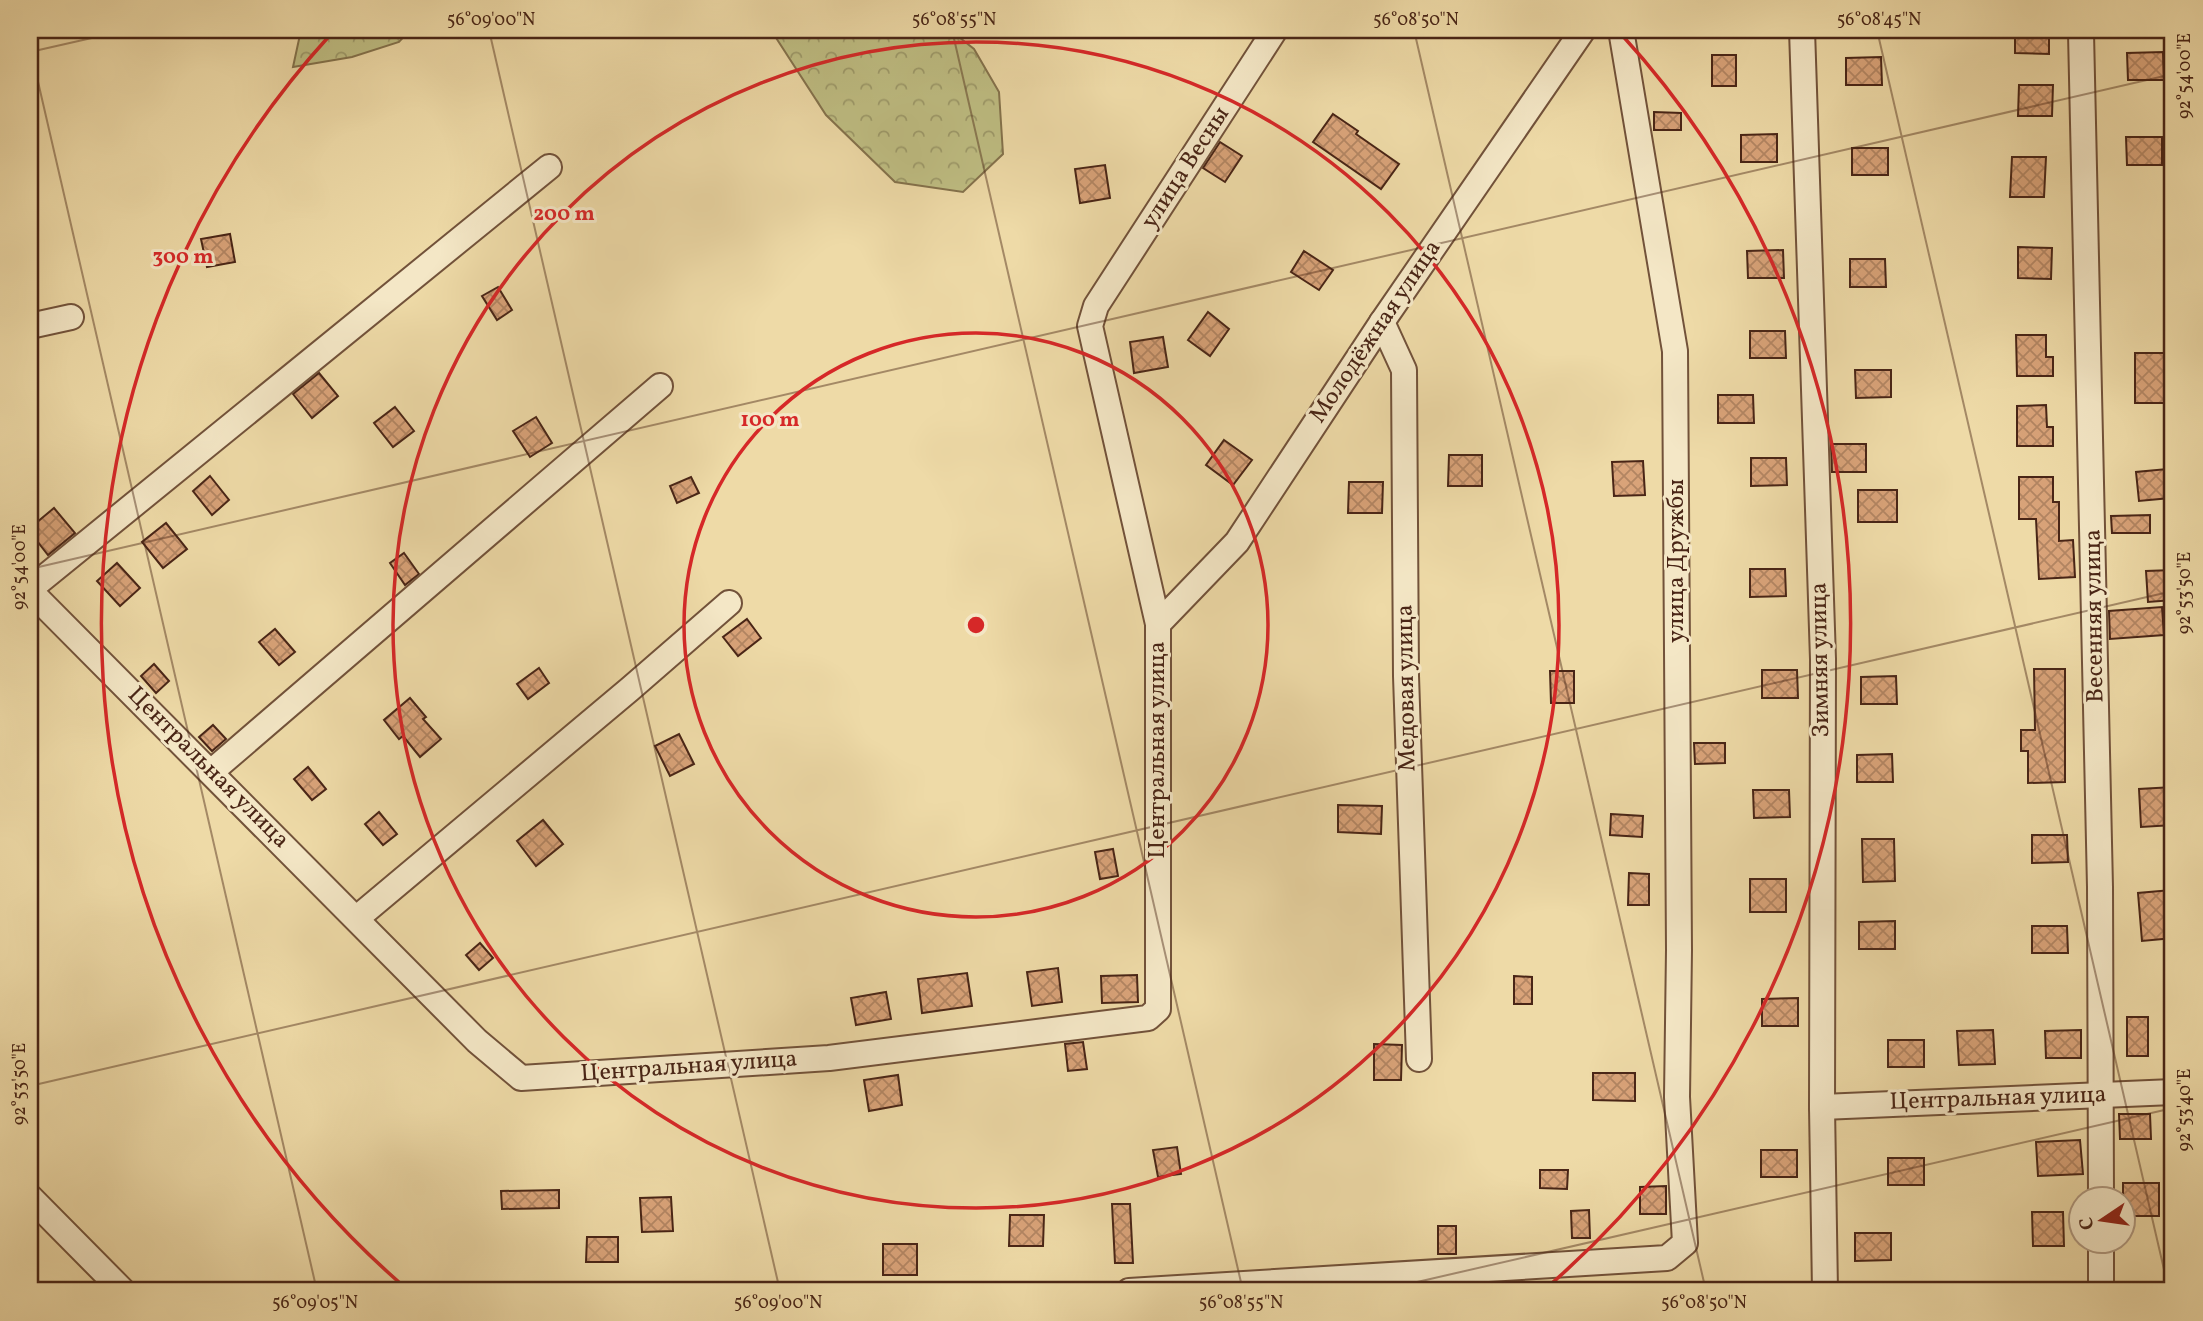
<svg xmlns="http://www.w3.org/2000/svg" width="2203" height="1321" font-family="Vollkorn,serif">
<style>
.forest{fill:url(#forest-crowns);stroke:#84724c;stroke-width:2}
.building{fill:url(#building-cross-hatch);stroke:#492516;stroke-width:2}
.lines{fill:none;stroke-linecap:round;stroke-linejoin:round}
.minor-casing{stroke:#72523a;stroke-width:28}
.minor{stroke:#f4e7c6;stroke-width:24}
.ticks{fill:none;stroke:#492516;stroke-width:2;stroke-opacity:0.45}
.ring{fill:none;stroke:#d62828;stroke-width:3.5}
.labels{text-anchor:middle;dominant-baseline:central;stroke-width:6;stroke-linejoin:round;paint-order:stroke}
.street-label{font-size:24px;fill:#492516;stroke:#f4e7c6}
.centre{fill:#d62828;stroke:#f4e7c6;stroke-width:3.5}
.ring-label{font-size:21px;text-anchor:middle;font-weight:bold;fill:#d62828;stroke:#f4e7c6;stroke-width:6;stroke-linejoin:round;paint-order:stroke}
.neatline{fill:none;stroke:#492516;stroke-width:2.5}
.ticks-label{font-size:18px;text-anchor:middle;fill:#492516}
</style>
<defs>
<pattern id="forest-crowns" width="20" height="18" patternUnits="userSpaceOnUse" patternTransform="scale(1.75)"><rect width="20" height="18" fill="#bfbe83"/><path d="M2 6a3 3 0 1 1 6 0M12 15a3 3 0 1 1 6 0" fill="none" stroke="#9d9a6a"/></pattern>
<pattern id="building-cross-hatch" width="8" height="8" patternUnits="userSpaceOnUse" patternTransform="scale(1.75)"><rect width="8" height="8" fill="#d9a379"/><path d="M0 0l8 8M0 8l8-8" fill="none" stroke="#b28562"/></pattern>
</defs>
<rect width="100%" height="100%" fill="#eedaa7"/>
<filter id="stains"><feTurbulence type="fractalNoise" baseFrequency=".00286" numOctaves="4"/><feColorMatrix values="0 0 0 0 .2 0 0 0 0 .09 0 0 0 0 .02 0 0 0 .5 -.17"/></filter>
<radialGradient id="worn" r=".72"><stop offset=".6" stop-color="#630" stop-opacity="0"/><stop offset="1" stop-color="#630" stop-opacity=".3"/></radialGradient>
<g class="forest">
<polygon points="301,30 410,30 399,42 352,57 293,67"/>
<polygon points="771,30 950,30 974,49 999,92 1003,154 963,192 895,182 826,115"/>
</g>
<g class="building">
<polygon points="2015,30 2049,30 2049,54 2015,53"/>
<polygon points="2163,52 2164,80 2128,80 2127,53"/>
<rect x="1712" y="55" width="24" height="31"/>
<polygon points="1881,57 1882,85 1846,85 1846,58"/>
<polygon points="2019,85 2053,85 2052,116 2018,116"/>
<polygon points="1654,112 1681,113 1681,130 1654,130"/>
<polygon points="1333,114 1358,131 1356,134 1399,164 1381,189 1313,142"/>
<polygon points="1777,134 1777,162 1741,162 1741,135"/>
<polygon points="2126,137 2162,137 2162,165 2127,165"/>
<polygon points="1220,142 1242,156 1225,182 1203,168"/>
<rect x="1852" y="148" width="36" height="27"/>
<polygon points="2012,157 2046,157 2044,197 2010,197"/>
<polygon points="1105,165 1110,198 1080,203 1075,169"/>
<polygon points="230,234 235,262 207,267 201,239"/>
<polygon points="2018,247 2052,248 2051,279 2018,278"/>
<polygon points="1783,250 1784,278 1748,278 1747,251"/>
<polygon points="1304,251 1333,270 1319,290 1291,272"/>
<polygon points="1850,259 1885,259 1886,287 1850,287"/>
<polygon points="498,287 512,310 497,320 482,296"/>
<polygon points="1208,312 1229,329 1210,356 1188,340"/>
<polygon points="1750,331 1785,331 1786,358 1750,358"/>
<polygon points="2016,335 2046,335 2046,357 2053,357 2053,376 2017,376"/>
<polygon points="1163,337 1168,367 1134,373 1130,342"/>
<polygon points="2135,353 2165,353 2166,403 2135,403"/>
<polygon points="1855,370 1891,370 1891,397 1856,398"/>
<polygon points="319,373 338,396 312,418 293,394"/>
<polygon points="1718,395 1753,395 1754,423 1718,423"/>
<polygon points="2046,405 2047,427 2053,427 2053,446 2017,446 2017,406"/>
<polygon points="395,407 414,431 393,447 374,423"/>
<polygon points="536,417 552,443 530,457 513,431"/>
<polygon points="1224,440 1252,460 1233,485 1206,465"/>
<polygon points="1831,444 1866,444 1866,472 1832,472"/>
<polygon points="1449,455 1482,455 1482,486 1448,486"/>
<polygon points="1751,458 1786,458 1787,485 1751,486"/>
<polygon points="1643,461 1645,495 1614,496 1612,462"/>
<polygon points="2167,469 2170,498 2139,501 2136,472"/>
<polygon points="210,476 229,500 212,515 193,491"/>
<polygon points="691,477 699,493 677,503 670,486"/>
<polygon points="2019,477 2053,477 2053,502 2059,502 2059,541 2073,540 2075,577 2039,579 2036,519 2019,519"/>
<polygon points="1349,482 1383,482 1382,513 1348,513"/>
<rect x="1858" y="490" width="39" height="32"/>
<polygon points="54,508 75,533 48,555 30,532 30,528"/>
<polygon points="2150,515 2150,533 2112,533 2111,516"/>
<polygon points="166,523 187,549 163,568 142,542"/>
<polygon points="404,553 419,574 405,585 390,563"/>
<polygon points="117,563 140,588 120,606 97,581"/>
<polygon points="1750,569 1785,569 1786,596 1750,597"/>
<polygon points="2173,570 2173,600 2148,602 2146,571"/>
<polygon points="2162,607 2164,635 2110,639 2109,611"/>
<polygon points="747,619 761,638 738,656 723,637"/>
<polygon points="275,629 295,652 279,665 259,642"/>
<polygon points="154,664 169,681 156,693 141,676"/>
<polygon points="539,668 549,683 528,699 517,684"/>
<polygon points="2034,669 2065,669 2065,782 2028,783 2028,751 2021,751 2021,730 2035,730"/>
<polygon points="1762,670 1797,670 1798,698 1762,698"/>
<polygon points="1550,671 1574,671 1574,703 1551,703"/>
<polygon points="1896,676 1897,704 1861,704 1861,677"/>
<polygon points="410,698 426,717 423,719 441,739 420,757 403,736 399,739 384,720"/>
<polygon points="213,725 226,739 212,751 199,737"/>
<polygon points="679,734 694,764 670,776 655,746"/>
<polygon points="1694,743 1725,743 1725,763 1695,764"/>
<polygon points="1892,754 1893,782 1857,782 1857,755"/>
<polygon points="308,767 326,789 312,800 294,779"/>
<polygon points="2173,787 2173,825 2141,827 2139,789"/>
<polygon points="1753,790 1789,790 1790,817 1754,818"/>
<polygon points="1338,805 1382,806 1381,834 1338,832"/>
<polygon points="379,812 397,834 383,845 365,824"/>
<polygon points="1611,814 1643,816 1642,837 1610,835"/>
<polygon points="543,820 563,844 536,866 517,841"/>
<polygon points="2032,835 2067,835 2068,862 2032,863"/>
<polygon points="1862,839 1894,839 1895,881 1863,882"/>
<polygon points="1113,849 1118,876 1100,879 1095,852"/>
<polygon points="1629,873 1649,874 1649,905 1628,905"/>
<rect x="1750" y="879" width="36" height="33"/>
<polygon points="2171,890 2173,938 2142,941 2138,893"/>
<polygon points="1895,921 1895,949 1859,949 1859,922"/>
<polygon points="2032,926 2067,926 2068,953 2032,953"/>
<polygon points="480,943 493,958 479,970 466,955"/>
<polygon points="1058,968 1062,1002 1032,1006 1027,972"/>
<polygon points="967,973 972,1006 922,1013 918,979"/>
<polygon points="1137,975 1138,1002 1102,1003 1101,976"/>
<polygon points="1514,976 1532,977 1532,1004 1514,1004"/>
<polygon points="886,992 891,1019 856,1025 851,998"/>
<polygon points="1798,998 1798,1026 1762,1026 1762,999"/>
<rect x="2127" y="1017" width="21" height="39"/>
<polygon points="1993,1030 1995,1064 1959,1065 1957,1031"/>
<polygon points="2081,1030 2081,1058 2046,1058 2045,1031"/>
<rect x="1888" y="1040" width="36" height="27"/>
<polygon points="1083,1042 1087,1069 1068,1071 1065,1044"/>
<polygon points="1374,1044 1402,1045 1401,1080 1374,1080"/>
<polygon points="1593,1073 1635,1073 1635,1101 1593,1100"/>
<polygon points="898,1075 902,1105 869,1111 864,1080"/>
<polygon points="2119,1114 2150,1114 2151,1139 2120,1139"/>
<polygon points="2080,1140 2083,1174 2038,1176 2036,1142"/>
<polygon points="1177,1147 1181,1174 1158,1177 1153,1150"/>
<rect x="1761" y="1150" width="36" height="27"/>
<rect x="1888" y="1158" width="36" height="27"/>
<polygon points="1540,1170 1568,1170 1567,1189 1540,1188"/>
<rect x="2123" y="1183" width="36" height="33"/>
<polygon points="1666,1186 1666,1214 1640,1214 1640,1187"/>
<polygon points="559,1190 559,1208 502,1209 501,1191"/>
<polygon points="671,1197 673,1231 642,1232 640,1198"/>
<polygon points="1112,1204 1130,1204 1133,1263 1115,1263"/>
<polygon points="1589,1210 1590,1238 1572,1238 1571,1211"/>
<polygon points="2032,1212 2063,1212 2064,1246 2033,1246"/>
<polygon points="1010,1215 1044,1215 1043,1246 1009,1246"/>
<rect x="1438" y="1226" width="18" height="28"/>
<polygon points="1855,1233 1891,1233 1891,1260 1855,1261"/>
<polygon points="587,1237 618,1237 618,1262 586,1262"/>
<rect x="883" y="1244" width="34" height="31"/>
</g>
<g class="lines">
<g class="minor-casing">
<g id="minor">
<polyline points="1802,30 1823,659 1822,1107 1825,1291"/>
<polyline points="2081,33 2100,887 2101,1198"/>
<polyline points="1382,322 1404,370 1406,676 1419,1059"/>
<polyline points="30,326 71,317"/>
<polyline points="30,589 549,167"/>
<polyline points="30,591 477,1041 521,1078 829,1058 1148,1018 1158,1009 1158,624 1090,326 1096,306 1275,30"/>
<polyline points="1158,624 1237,542 1382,322 1583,30"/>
<polyline points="211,772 660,386"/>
<polyline points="357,918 630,689 729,603"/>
<polyline points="1822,1107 2173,1092"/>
<polyline points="30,1197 123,1291"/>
<polyline points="2101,1240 2101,1291"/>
<polyline points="1129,1291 1667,1258 1685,1243 1677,1097 1679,950 1675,351 1621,30"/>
</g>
</g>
<use href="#minor" class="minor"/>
</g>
<path class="ticks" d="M489,30L780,1291M952,30L1243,1291M1414,30L1706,1291M1877,30L2169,1291M30,47L317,1291M30,52L127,30M30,569L2173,74M30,1086L2173,591M1378,1291L2173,1108"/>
<g class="ring">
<circle cx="976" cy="625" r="292"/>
<circle cx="976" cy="625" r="583"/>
<path d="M408 1290A875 875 0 0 1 331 34M1621 34A875 875 0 0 1 1544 1290"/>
</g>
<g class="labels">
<g class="street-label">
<text transform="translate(1186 168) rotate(-57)">улица Весны</text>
<text transform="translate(1376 332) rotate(-56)">Молодёжная улица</text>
<text transform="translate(1677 561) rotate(-90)">улица Дружбы</text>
<text transform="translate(2095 616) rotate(-91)">Весенняя улица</text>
<text transform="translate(1821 660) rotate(-91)">Зимняя улица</text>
<text transform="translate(1407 688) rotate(-91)">Медовая улица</text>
<text transform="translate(1158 750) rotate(-90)">Центральная улица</text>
<text transform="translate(208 768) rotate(45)">Центральная улица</text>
<text transform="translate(689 1067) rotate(-4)">Центральная улица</text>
<text transform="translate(1998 1099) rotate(-2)">Центральная улица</text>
</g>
</g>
<circle cx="976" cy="625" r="10" class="centre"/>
<g class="ring-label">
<text x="564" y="220">200 m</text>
<text x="183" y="263">300 m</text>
<text x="770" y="426">100 m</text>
</g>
<rect width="2203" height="1321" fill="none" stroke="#eedaa7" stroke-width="77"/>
<g transform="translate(2102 1220) rotate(257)"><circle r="33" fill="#f4e7c6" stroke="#b09980" stroke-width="2"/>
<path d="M0-5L12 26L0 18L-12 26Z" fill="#8f2418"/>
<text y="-10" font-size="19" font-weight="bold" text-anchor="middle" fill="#492516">С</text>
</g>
<rect x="38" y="38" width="2126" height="1244" class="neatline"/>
<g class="ticks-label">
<text x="491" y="25">56°09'00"N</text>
<text x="954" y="25">56°08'55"N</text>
<text x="1416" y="25">56°08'50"N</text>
<text x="1879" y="25">56°08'45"N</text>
<text transform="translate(2184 76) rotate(-90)" y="6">92°54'00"E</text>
<text transform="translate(19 567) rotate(-90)" y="6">92°54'00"E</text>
<text transform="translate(2184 593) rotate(-90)" y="6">92°53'50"E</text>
<text transform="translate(19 1084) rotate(-90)" y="6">92°53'50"E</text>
<text transform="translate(2184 1110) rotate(-90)" y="6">92°53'40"E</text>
<text x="315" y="1308">56°09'05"N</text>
<text x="778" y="1308">56°09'00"N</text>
<text x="1241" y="1308">56°08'55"N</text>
<text x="1704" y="1308">56°08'50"N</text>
</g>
<rect width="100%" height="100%" filter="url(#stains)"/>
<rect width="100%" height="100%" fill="url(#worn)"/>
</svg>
